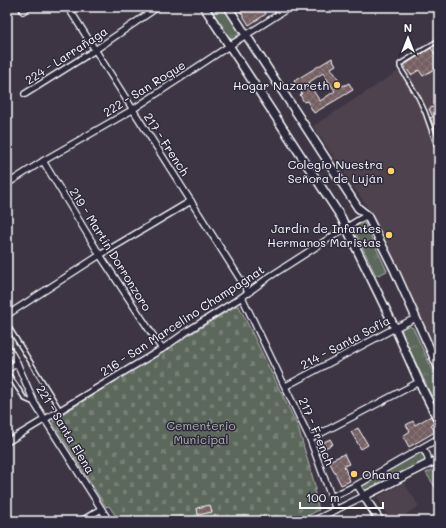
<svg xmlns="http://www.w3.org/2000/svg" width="446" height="528" font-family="Mali,sans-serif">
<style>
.built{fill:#4e424d}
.cemetery{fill:url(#cemetery-stones);stroke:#aeb4ae}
.park{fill:url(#park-tufts);stroke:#aeb4ae}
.building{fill:url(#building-cross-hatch);stroke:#fff;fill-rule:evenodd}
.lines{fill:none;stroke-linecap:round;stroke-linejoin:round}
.service-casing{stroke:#fff;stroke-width:6}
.minor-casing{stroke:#fff;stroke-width:8}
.tertiary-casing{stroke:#fff;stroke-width:10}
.service{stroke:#2f2a3d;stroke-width:3}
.minor{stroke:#2f2a3d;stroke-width:5.5}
.tertiary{stroke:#2f2a3d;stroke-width:7}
.poi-dot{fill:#ffd166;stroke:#2f2a3d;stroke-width:1.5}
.labels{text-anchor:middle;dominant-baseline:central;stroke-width:3;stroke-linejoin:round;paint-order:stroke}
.street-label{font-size:12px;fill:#fff;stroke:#2f2a3d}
.poi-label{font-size:12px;fill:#fff;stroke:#2f2a3d;text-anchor:end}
.park-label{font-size:12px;fill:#aeb4ae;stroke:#2f2a3d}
</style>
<defs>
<pattern id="cemetery-stones" width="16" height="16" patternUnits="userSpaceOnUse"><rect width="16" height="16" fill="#5d685c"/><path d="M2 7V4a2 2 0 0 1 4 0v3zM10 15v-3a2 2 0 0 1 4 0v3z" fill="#757f74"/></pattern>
<pattern id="park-tufts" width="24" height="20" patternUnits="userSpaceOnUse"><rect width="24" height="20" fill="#5d685c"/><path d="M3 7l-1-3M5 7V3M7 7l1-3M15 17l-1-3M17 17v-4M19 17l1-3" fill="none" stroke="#757f74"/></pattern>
<pattern id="building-cross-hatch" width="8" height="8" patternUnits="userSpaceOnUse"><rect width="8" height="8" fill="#745f62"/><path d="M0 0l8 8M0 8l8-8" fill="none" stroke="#89777a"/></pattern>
</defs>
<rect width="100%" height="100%" fill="#3d3544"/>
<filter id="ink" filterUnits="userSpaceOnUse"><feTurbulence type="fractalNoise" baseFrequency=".025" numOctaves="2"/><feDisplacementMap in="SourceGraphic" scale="8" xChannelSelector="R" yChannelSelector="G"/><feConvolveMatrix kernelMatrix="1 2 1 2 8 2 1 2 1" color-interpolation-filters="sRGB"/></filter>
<g filter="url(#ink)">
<g class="built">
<polygon points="439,45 439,362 400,270 374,217 313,126"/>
<polygon points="404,483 419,506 395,521 391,521 377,497"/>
</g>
<polygon class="cemetery" points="236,306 239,306 298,427 316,489 314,490 319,510 298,521 119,521 109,506 106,507 53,423 53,420"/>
<g class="park">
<path d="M207,7H223L239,31C239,37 234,40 228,39Z"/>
<polygon points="364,222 387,271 376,276 353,227"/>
<polygon points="405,326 409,326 413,328 439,384 439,412 402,333 402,329"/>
<polygon points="420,452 423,453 427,461 365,492 363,490 362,487 364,485"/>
<polygon points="439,467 439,493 426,473"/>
</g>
<g class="building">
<polygon points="243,7 261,7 266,14 249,25 239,9"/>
<polygon points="431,48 438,58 437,59 439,63 439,66 423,76 419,70 411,75 404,65"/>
<path d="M332,58L336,65L331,68L343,86L349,83L353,90L314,113L307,101L304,102L300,95L302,93L294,81ZM323,73L335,91L320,101L308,83Z"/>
<polygon points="439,103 439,136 433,125 430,118 433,117 429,109"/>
<polygon points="431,416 434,424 431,425 435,432 409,447 403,436 410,431 406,425 413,421 415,425"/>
<polygon points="358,428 368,445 361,449 351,432"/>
<polygon points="330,439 333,444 325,448 322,443"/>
<polygon points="344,454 349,464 344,466 350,481 341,485 329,461"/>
<polygon points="210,505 212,512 198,515 197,508"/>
</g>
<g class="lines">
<g class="service-casing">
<g id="service">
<polyline points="439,40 400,64 400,67 418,97 425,112 439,152"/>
<polyline points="7,324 60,410"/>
<polyline points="7,372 25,399 34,403"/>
</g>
</g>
<g class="minor-casing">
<g id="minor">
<polyline points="68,7 249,293"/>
<polyline points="23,11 28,7"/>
<polyline points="25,94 95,50 158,7"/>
<polyline points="43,161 100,255 162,349"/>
<polyline points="7,184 43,161 132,110 229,46 290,7"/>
<polyline points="242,297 310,439 336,510"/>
<polyline points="7,315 100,255 191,201"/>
<polyline points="7,346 17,363 35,404 109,521"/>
<polyline points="7,370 17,363"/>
<polyline points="286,386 395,328 416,318"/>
<polyline points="310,439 419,382"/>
<polyline points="7,442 162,349 189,330 242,297 269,277 347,227 367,215"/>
<path d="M421,449C427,452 429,457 428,464"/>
<polyline points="331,497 357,485 439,438"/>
<polyline points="82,521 101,509"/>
<polyline points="313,521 364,496 357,485"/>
</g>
</g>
<g class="tertiary-casing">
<g id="tertiary">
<polyline points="204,7 341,217 395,328 419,382 439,422"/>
<polyline points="228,7 358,208 367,215 394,269 439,369"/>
<polyline points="439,442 439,443"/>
<polyline points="380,521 364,496 428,464 439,460"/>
</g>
</g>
<use href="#service" class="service"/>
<use href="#minor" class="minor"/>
<use href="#tertiary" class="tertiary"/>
</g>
</g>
<g class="poi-dot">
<circle cx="337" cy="85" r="4"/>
<circle cx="391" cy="171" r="4"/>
<circle cx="389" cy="235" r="4"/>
<circle cx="354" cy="474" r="4"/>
</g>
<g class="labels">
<g class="street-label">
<text transform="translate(66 55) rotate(-33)">224 - Larrañaga</text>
<text transform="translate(144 88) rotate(-32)">222 - San Roque</text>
<text transform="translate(167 144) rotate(57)">217 - French</text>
<text transform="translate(111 249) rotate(58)">219 - Martín Dorronzoro</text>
<text transform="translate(182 320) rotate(-33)">216 - San Marcelino Champagnat</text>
<text transform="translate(345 342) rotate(-28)">214 - Santa Sofía</text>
<text transform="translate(66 429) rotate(59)">221 - Santa Elena</text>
<text transform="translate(317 431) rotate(67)">217 - French</text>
</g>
<g class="poi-label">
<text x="329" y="85">Hogar Nazareth</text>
<text x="383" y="164">Colegio Nuestra<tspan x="383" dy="14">Señora de Luján</tspan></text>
<text x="381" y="228">Jardín de Infantes<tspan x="381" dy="14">Hermanos Maristas</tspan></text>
<text x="362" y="474" text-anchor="start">Ohana</text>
</g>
<g class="park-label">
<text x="201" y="425">Cementerio<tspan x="201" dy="14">Municipal</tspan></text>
</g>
</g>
<rect width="446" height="528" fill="none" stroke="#2f2a3d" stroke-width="24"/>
<rect x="12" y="12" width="422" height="504" fill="none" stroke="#fff" stroke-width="1.5" filter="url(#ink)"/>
<g transform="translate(408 38)" stroke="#2f2a3d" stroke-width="3" paint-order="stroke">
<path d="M0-3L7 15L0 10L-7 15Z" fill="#ffffff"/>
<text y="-6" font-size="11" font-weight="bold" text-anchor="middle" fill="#ffffff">N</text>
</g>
<path d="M300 502v6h83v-6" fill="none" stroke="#ffffff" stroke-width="2"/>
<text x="306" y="502" font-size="12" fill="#ffffff" stroke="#2f2a3d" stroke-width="3" paint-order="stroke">100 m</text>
</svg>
